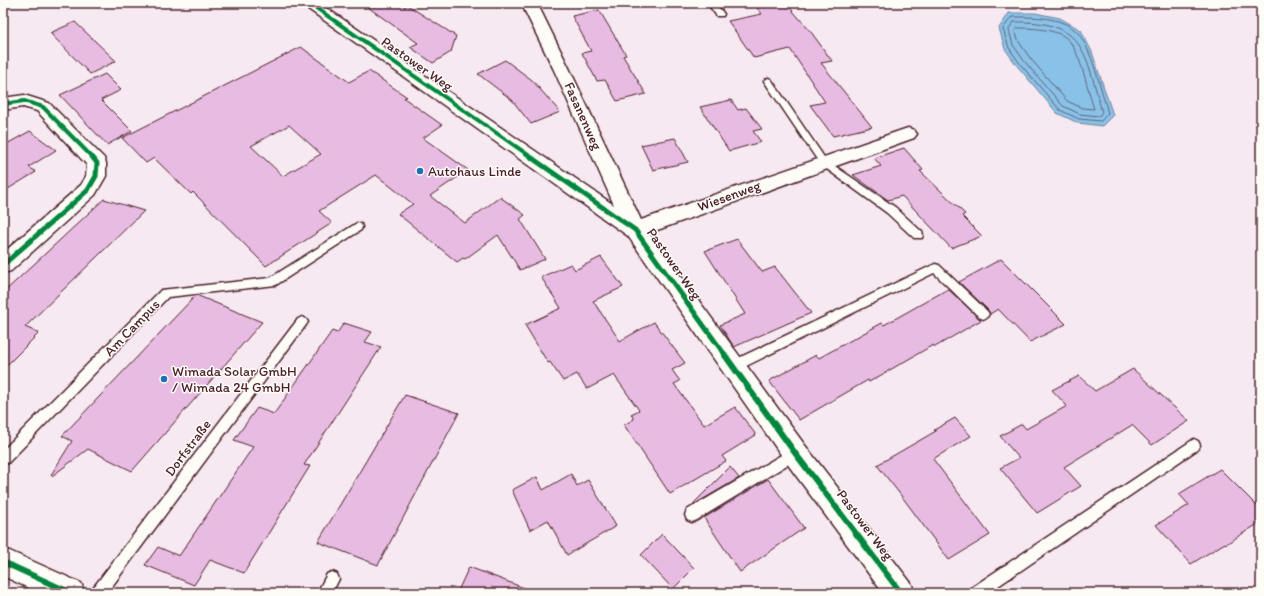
<svg xmlns="http://www.w3.org/2000/svg" width="1264" height="596" font-family="Itim,sans-serif">
<style>
.water{fill:#89c2e8;stroke:#70819c}
.lines{fill:none;stroke-linecap:round;stroke-linejoin:round}
.shore{stroke:#636077;stroke-width:1}
.building{fill:#e8bce2;stroke:#4a1f2b;fill-rule:evenodd}
.service-casing{stroke:#4a1f2b;stroke-width:3}
.minor-casing{stroke:#4a1f2b;stroke-width:3}
.service{fill:#fdfcf7;fill-rule:evenodd}
.minor{fill:#fdfcf7;fill-rule:evenodd}
.rail-casing{stroke:#4a1f2b;stroke-width:3.5}
.rail{stroke:#fdfcf7;stroke-width:2.5;stroke-dasharray:7;stroke-linecap:butt}
.cycleway-far2-casing{stroke:#fdfcf7;stroke-width:6}
.cycleway-far1-casing{stroke:#fdfcf7;stroke-width:8}
.cycleway-casing{stroke:#fdfcf7;stroke-width:8}
.cycleway-far2{stroke:#00873e;stroke-width:4}
.cycleway-far1{stroke:#00873e;stroke-width:5}
.cycleway{stroke:#00873e;stroke-width:6}
.poi-dot{fill:#1f6fb2;stroke:#fdfcf7;stroke-width:1.5}
.labels{text-anchor:middle;dominant-baseline:central;stroke-width:3;stroke-linejoin:round;paint-order:stroke}
.street-label{font-size:14px;fill:#4a1f2b;stroke:#fdfcf7}
.poi-label{font-size:14px;fill:#4a1f2b;stroke:#fdfcf7;text-anchor:start}
</style>
<rect width="100%" height="100%" fill="#f7e9f1"/>
<filter id="ink" filterUnits="userSpaceOnUse"><feTurbulence type="fractalNoise" baseFrequency=".025" numOctaves="2"/><feDisplacementMap in="SourceGraphic" scale="8" xChannelSelector="R" yChannelSelector="G"/><feConvolveMatrix kernelMatrix="1 2 1 2 8 2 1 2 1" color-interpolation-filters="sRGB"/></filter>
<g filter="url(#ink)">
<polygon class="water" points="1009,13 1035,13 1060,18 1081,30 1092,52 1113,115 1102,126 1078,123 1057,113 1018,67 1005,49 999,28"/>
<g class="lines">
<g class="shore">
<path d="M1012,17C1033,17 1061,16 1077,32C1091,46 1102,93 1108,113L1101,121L1079,119L1060,110L1021,65L1009,48L1003,29Z"/>
<path d="M1014,22C1086,20 1085,54 1102,112L1099,116L1080,114L1063,106L1025,62L1013,45L1009,30Z"/>
<path d="M1018,28C1033,28 1061,29 1070,42C1081,56 1088,91 1094,109L1082,108L1067,101L1030,58L1019,42L1015,31Z"/>
</g>
</g>
<g class="building">
<polygon points="362,3 399,3 405,7 407,5 456,36 451,52 433,63 410,47 418,43"/>
<polygon points="753,3 786,3 811,32 832,61 821,63 872,127 833,136 810,105 825,102 790,49 754,58 728,21 762,14"/>
<polygon points="599,10 626,55 623,56 646,94 617,101 605,80 597,81 582,53 591,51 572,16"/>
<polygon points="75,22 116,61 90,74 50,33"/>
<path d="M301,47L349,82L369,71L407,97L404,98L442,125L423,138L468,170L430,196L465,223L500,197L525,215L520,219L545,259L520,270L498,235L465,259L463,258L457,262L398,214L413,204L376,175L319,211L332,223L266,266L193,192L191,194L154,158L146,163L122,138ZM289,125L321,154L283,176L251,146Z"/>
<polygon points="505,60 532,80 560,112 531,124 512,100 478,74"/>
<polygon points="105,74 121,90 101,100 132,131 107,145 60,95"/>
<polygon points="731,100 738,110 746,108 762,129 753,131 761,142 729,151 700,107"/>
<polygon points="30,131 56,150 29,167 36,172 3,192 3,146"/>
<polygon points="675,138 688,162 653,170 641,145"/>
<polygon points="904,148 923,170 920,171 965,214 962,216 982,236 951,248 902,196 888,200 853,175 881,166 874,158"/>
<polygon points="104,199 144,211 25,327 39,333 3,369 3,293"/>
<polygon points="737,239 762,272 775,267 811,313 734,347 720,325 745,314 705,251"/>
<polygon points="601,257 623,287 593,301 620,341 654,322 685,363 672,370 680,381 674,384 704,425 735,407 756,435 722,456 726,461 670,494 624,425 634,419 631,414 639,410 614,375 587,389 577,374 563,381 550,362 548,363 525,325 561,308 541,277 571,264 575,270"/>
<polygon points="1001,259 1066,324 1030,342 998,309 990,314 988,310 959,282"/>
<polygon points="948,289 981,320 935,347 933,345 869,382 868,380 799,420 769,381 816,355 819,358 882,323 884,325"/>
<polygon points="196,295 262,322 132,471 88,449 52,476 51,475 72,441 62,436"/>
<polygon points="344,323 372,332 365,342 381,347 304,465 310,466 244,573 210,560 194,585 145,565 158,547 179,556 253,447 234,440 257,408 274,414 332,331 337,333"/>
<polygon points="1133,369 1189,421 1152,445 1132,425 1064,467 1081,486 1037,513 1000,468 1019,458 1000,436 1022,424 1026,429 1067,406 1052,390 1079,376 1095,391"/>
<polygon points="405,395 459,413 378,565 318,542"/>
<polygon points="955,418 971,436 933,459 990,535 949,560 903,498 877,465 936,431 934,430"/>
<polygon points="730,467 739,478 695,504 694,503"/>
<polygon points="1220,469 1261,510 1261,522 1226,544 1225,543 1191,564 1156,525 1189,505 1179,494"/>
<polygon points="571,474 577,486 588,480 616,526 567,555 548,520 530,530 512,490 537,477 543,490"/>
<polygon points="768,479 804,528 740,572 704,518"/>
<polygon points="662,534 694,568 673,589 641,555"/>
<polygon points="469,567 532,591 532,593 457,593"/>
</g>
<g class="lines">
<g class="service-casing">
<g id="service">
<polygon points="707,3 715,3 724,14 723,16 717,16"/>
<polygon points="768,78 771,79 826,160 895,207 922,232 923,235 922,238 914,238 887,213 820,164 764,81"/>
<polygon points="357,223 361,224 362,227 361,230 276,285 168,297 8,463 3,465 3,450 161,290 270,278"/>
<polygon points="935,264 939,265 987,311 989,314 987,317 983,319 979,317 934,273 736,371 732,372 728,371 726,367 728,363"/>
<polygon points="302,317 306,319 308,322 306,325 107,593 91,593 93,588 298,319"/>
<polygon points="1194,439 1198,441 1200,445 1198,449 988,593 969,593 971,588"/>
<polygon points="795,447 800,449 801,453 800,457 697,520 692,522 687,520 685,515 687,510"/>
<polygon points="332,572 337,574 339,579 332,593 317,593 327,574"/>
</g>
</g>
<g class="minor-casing">
<g id="minor">
<polygon points="301,3 319,3 614,205 554,70 521,3 537,3 570,70 641,220 902,130 908,128 914,130 917,134 914,138 649,233 804,444 911,583 915,593 883,593 786,462 628,236 304,6"/>
<polygon points="24,95 49,103 104,158 106,163 106,176 95,195 11,271 3,273 3,253 81,185 86,176 87,165 37,111 23,107 3,110 3,98"/>
<polygon points="3,548 81,583 85,593 39,593 3,576"/>
</g>
</g>
<use href="#service" class="service"/>
<use href="#minor" class="minor"/>
<g class="rail-casing">
<polyline id="rail" points="1258,3 1261,4"/>
</g>
<use href="#rail" class="rail"/>
<g class="cycleway-far2-casing">
<g id="cycleway-far2">
<polyline points="309,3 534,159"/>
<polyline points="3,104 24,101 43,107 94,159"/>
</g>
</g>
<g class="cycleway-far1-casing">
<g id="cycleway-far1">
<polyline points="532,158 635,230 725,355"/>
<polyline points="3,265 88,190 96,176 97,163 93,158"/>
</g>
</g>
<g class="cycleway-casing">
<g id="cycleway">
<polyline points="724,354 795,453 901,593"/>
<polyline points="3,562 71,593"/>
</g>
</g>
<use href="#cycleway-far2" class="cycleway-far2"/>
<use href="#cycleway-far1" class="cycleway-far1"/>
<use href="#cycleway" class="cycleway"/>
</g>
</g>
<g class="poi-dot">
<circle cx="420" cy="171" r="4"/>
<circle cx="164" cy="379" r="4"/>
</g>
<g class="labels">
<g class="street-label">
<text transform="translate(417 64) rotate(35)">Pastower Weg</text>
<text transform="translate(583 116) rotate(66)">Fasanenweg</text>
<text transform="translate(729 196) rotate(-20)">Wiesenweg</text>
<text transform="translate(674 264) rotate(55)">Pastower Weg</text>
<text transform="translate(132 328) rotate(-46)">Am Campus</text>
<text transform="translate(188 448) rotate(-53)">Dorfstraße</text>
<text transform="translate(865 525) rotate(53)">Pastower Weg</text>
</g>
<g class="poi-label">
<text x="428" y="171">Autohaus Linde</text>
<text x="172" y="371">Wimada Solar GmbH<tspan x="172" dy="16">/ Wimada 24 GmbH</tspan></text>
</g>
</g>
<rect width="1264" height="596" fill="none" stroke="#fdfcf7" stroke-width="16"/>
<rect x="8" y="8" width="1248" height="580" fill="none" stroke="#4a1f2b" stroke-width="1.5" filter="url(#ink)"/>
</svg>
